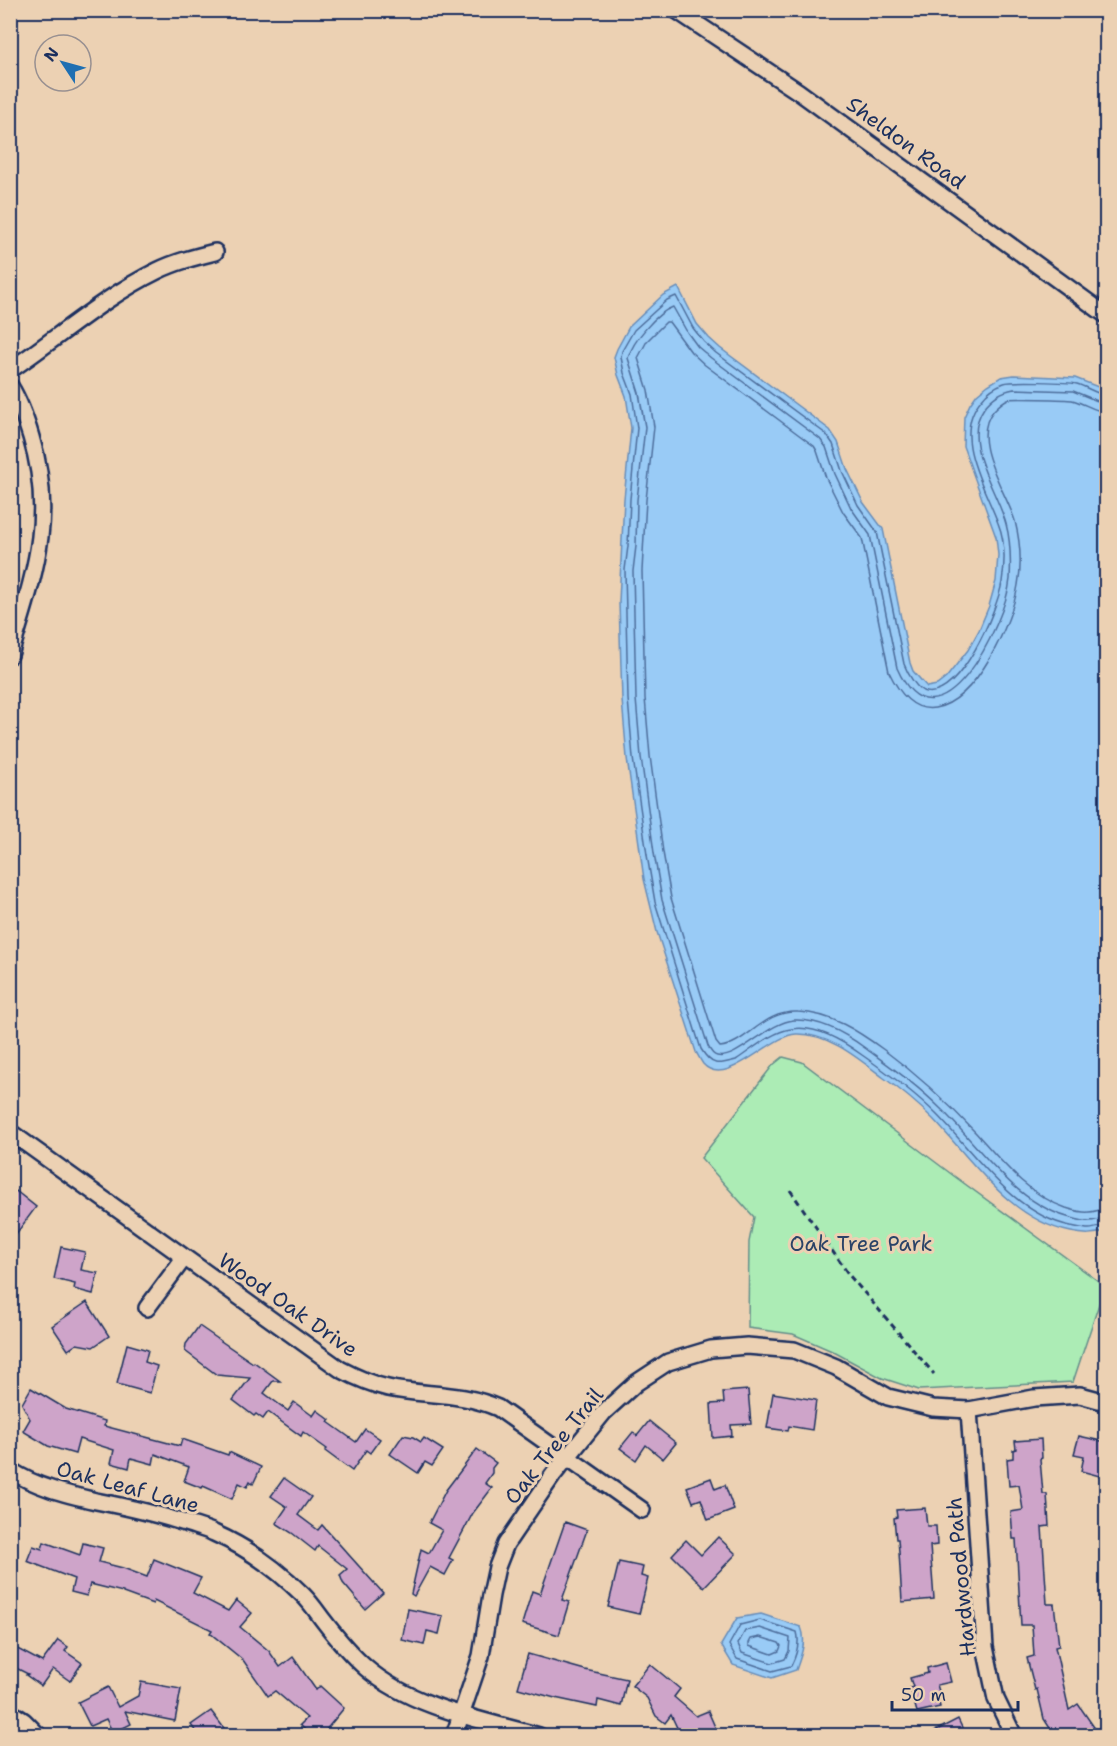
<svg xmlns="http://www.w3.org/2000/svg" width="1117" height="1746" font-family="'Shantell Sans',sans-serif">
<style>
.green{fill:#acecb5;stroke:#648e8a;stroke-width:1.5}
.water{fill:#99cbf6;stroke:#678db9;stroke-width:1.5}
.lines{fill:none;stroke-linecap:round;stroke-linejoin:round}
.shore{stroke:#4d6d9b;stroke-width:1.5}
.building{fill:#cea4c9;stroke:#1b2f5e;stroke-width:1.5}
.street-casing{stroke:#1b2f5e;stroke-width:20}
.path{stroke:#1b2f5e;stroke-width:3;stroke-dasharray:6 4.5;stroke-linecap:butt}
.street{stroke:#ecd1b3;stroke-width:15}
.labels{text-anchor:middle;dominant-baseline:central;stroke-width:6;stroke-linejoin:round;paint-order:stroke}
.street-label{font-size:21px;fill:#1b2f5e;stroke:#ecd1b3}
.park-label{font-size:21px;fill:#2a4267;stroke:#ecd1b3}
</style>
<rect width="100%" height="100%" fill="#ecd1b3"/>
<filter id="ink" filterUnits="userSpaceOnUse"><feTurbulence type="fractalNoise" baseFrequency=".0167" numOctaves="2"/><feDisplacementMap in="SourceGraphic" scale="12" xChannelSelector="R" yChannelSelector="G"/><feConvolveMatrix kernelMatrix="1 2 1 2 8 2 1 2 1" color-interpolation-filters="sRGB"/></filter>
<g filter="url(#ink)">
<polygon class="green" points="783,1057 802,1062 954,1176 1105,1286 1073,1382 919,1390 882,1378 832,1351 793,1334 748,1328 749,1242 754,1217 701,1158 773,1065"/>
<g class="water">
<path d="M678,287L697,324L709,338L720,348L830,430L838,442L847,469L863,502L883,529L910,663L913,671L927,687L937,685L946,678L968,650L979,630L989,606L996,581L998,555L996,537L963,446L964,417L970,404L977,394L988,385L1001,377L1014,375L1075,378L1106,390V1231C1093,1235 1084,1235 1071,1232C1010,1220 973,1161 933,1119C918,1104 901,1090 884,1078C859,1059 829,1033 796,1034C770,1035 726,1090 703,1064C700,1060 698,1055 696,1052L657,932L644,879L627,758L622,700L619,602L624,499L631,428L626,396L618,375L614,357L617,349L629,327L663,295Z"/>
<path d="M761,1614L801,1627C807,1641 801,1656 796,1670L772,1678L733,1665L721,1645L737,1618Z"/>
</g>
<g class="lines">
<g class="shore">
<path d="M1106,395C1096,394 1087,387 1077,384C1068,382 1011,380 1004,383C996,386 987,392 982,399C950,434 985,487 998,523C1005,540 1005,563 1002,582C998,608 960,699 926,692C917,691 907,672 904,664L877,532L858,505L842,471L833,444L826,434L716,353L704,342L693,328L676,296L667,300L634,330L622,351L621,357L624,373L632,394L637,428L630,499L628,546L625,570L628,699L633,758L647,855L655,902L701,1049C712,1067 718,1065 736,1060C753,1049 771,1032 791,1029C816,1024 843,1041 862,1055C888,1073 914,1092 936,1114C975,1153 1014,1215 1071,1226C1077,1227 1083,1229 1089,1229C1095,1229 1101,1226 1106,1225"/>
<path d="M1106,403L1100,402L1073,391L1014,389C1002,391 992,397 984,408C960,442 997,490 1006,524C1011,542 1011,560 1010,579C1006,623 938,761 897,668L870,535L851,508L835,474L826,447L820,439L711,358L698,347L687,332L673,307C656,313 633,341 628,358L639,393L645,427L637,500L636,546L633,571L636,699L641,757L654,853L662,900L708,1046C710,1050 712,1055 717,1056C737,1061 768,1022 794,1020C820,1019 845,1033 865,1048C891,1067 917,1085 940,1108C982,1148 1015,1206 1075,1219C1080,1220 1084,1222 1089,1221C1095,1221 1100,1218 1106,1218"/>
<path d="M1106,412C1094,411 1084,403 1072,400C1066,399 1012,398 1008,399C1003,401 998,406 994,410C968,439 1006,491 1015,521C1020,541 1022,564 1018,585C1012,622 977,701 935,708C912,712 898,691 889,672L862,538L843,512L826,478L817,451L814,446L705,365L691,352L669,322H666L647,341L638,358L648,390L654,427L646,500L642,571L645,698L650,756L663,852L671,898L716,1042L720,1047C747,1044 763,1010 798,1012C831,1013 858,1031 884,1050C918,1075 947,1102 976,1133C1002,1162 1028,1195 1066,1208C1073,1210 1082,1213 1089,1212C1095,1212 1100,1209 1106,1209"/>
<path d="M760,1620L797,1632C800,1643 796,1656 791,1666L772,1671L737,1659L729,1645L740,1625Z"/>
<polygon points="760,1628 790,1638 789,1651 785,1659 772,1663 742,1653 738,1644 745,1631"/>
<polygon points="760,1637 779,1643 781,1646 779,1651 772,1654 749,1646 749,1643 751,1639"/>
</g>
</g>
<g class="building">
<polygon points="16,1191 36,1207 10,1242 10,1198"/>
<polygon points="61,1247 85,1252 81,1270 98,1273 93,1294 74,1289 75,1284 54,1279"/>
<polygon points="87,1302 109,1336 93,1347 77,1344 68,1350 52,1326"/>
<polygon points="199,1326 253,1363 254,1362 280,1381 273,1381 264,1393 288,1411 294,1402 313,1416 317,1410 330,1420 328,1422 356,1442 365,1429 380,1439 370,1453 366,1450 352,1471 325,1451 327,1449 303,1432 301,1436 268,1412 263,1419 256,1414 254,1416 233,1400 250,1378 217,1375 185,1351 186,1344"/>
<polygon points="127,1344 148,1350 145,1362 157,1366 150,1393 117,1384"/>
<polygon points="31,1388 66,1409 105,1421 104,1426 180,1446 182,1439 228,1455 229,1452 261,1467 253,1484 250,1481 247,1487 239,1483 232,1499 203,1486 202,1488 184,1481 189,1467 155,1454 153,1464 131,1458 129,1468 111,1463 114,1450 79,1439 75,1454 48,1446 23,1431 30,1419 22,1404"/>
<polygon points="748,1390 751,1424 731,1425 732,1436 713,1438 711,1404 724,1403 723,1392"/>
<polygon points="773,1393 816,1400 812,1430 789,1426 788,1431 767,1428"/>
<polygon points="649,1421 676,1443 663,1459 646,1445 636,1460 620,1448 633,1432 637,1436"/>
<polygon points="403,1435 413,1437 421,1442 424,1438 443,1450 432,1466 425,1462 418,1473 390,1454"/>
<polygon points="1079,1436 1106,1442 1103,1453 1107,1453 1107,1478 1081,1471 1084,1456 1074,1454"/>
<polygon points="1041,1439 1042,1458 1040,1459 1043,1494 1047,1494 1049,1526 1042,1527 1047,1604 1054,1604 1059,1646 1055,1647 1069,1710 1078,1704 1096,1730 1087,1736 1055,1736 1044,1719 1037,1689 1035,1690 1027,1658 1034,1656 1032,1625 1021,1625 1016,1539 1013,1539 1011,1512 1023,1510 1019,1485 1009,1486 1007,1459 1013,1458 1013,1450 1016,1449 1015,1441"/>
<polygon points="477,1449 496,1463 492,1468 492,1473 485,1483 492,1488 473,1513 449,1558 453,1560 445,1575 430,1567 414,1596 411,1594 421,1549 429,1553 442,1530 429,1523 446,1490"/>
<polygon points="284,1478 311,1497 298,1515 318,1530 322,1525 383,1593 365,1609 343,1583 340,1575 347,1569 318,1546 315,1551 292,1533 276,1523 287,1507 271,1496"/>
<polygon points="711,1478 715,1489 725,1485 734,1510 708,1520 701,1499 693,1502 687,1487"/>
<polygon points="925,1508 927,1526 936,1526 937,1545 930,1546 934,1599 902,1602 899,1552 898,1539 896,1539 894,1518 897,1517 896,1510"/>
<polygon points="565,1522 587,1530 562,1600 569,1602 559,1635 522,1624 532,1591 540,1594"/>
<polygon points="718,1537 736,1554 704,1587 672,1555 686,1540 701,1555"/>
<polygon points="44,1542 80,1555 83,1543 103,1548 99,1562 123,1568 147,1577 154,1559 201,1578 193,1593 228,1611 236,1600 252,1613 240,1627 269,1651 280,1667 293,1657 316,1690 320,1686 344,1708 321,1736 312,1736 300,1725 307,1718 275,1691 268,1696 243,1660 210,1633 212,1630 154,1601 153,1604 123,1593 123,1592 90,1584 87,1596 71,1592 74,1579 27,1561 33,1546 42,1549"/>
<polygon points="619,1562 643,1567 641,1576 648,1578 639,1614 608,1607"/>
<polygon points="408,1609 443,1616 439,1634 427,1631 424,1645 402,1640"/>
<polygon points="58,1640 68,1647 65,1651 82,1663 70,1681 53,1669 41,1686 26,1675 28,1674 10,1665 10,1645 42,1662"/>
<polygon points="528,1654 585,1670 627,1679 621,1706 598,1700 597,1707 555,1698 518,1688"/>
<polygon points="946,1663 951,1682 937,1685 941,1697 938,1699 940,1707 917,1712 910,1688 913,1687 910,1678 928,1673 927,1668"/>
<polygon points="650,1664 680,1689 674,1697 696,1716 708,1711 719,1736 681,1736 671,1715 665,1723 656,1716 647,1698 632,1686"/>
<polygon points="141,1682 181,1689 175,1721 125,1711 131,1724 113,1733 106,1719 90,1726 78,1702 108,1687 118,1707 138,1696"/>
<polygon points="211,1711 230,1736 199,1736 191,1725"/>
<polygon points="958,1719 966,1736 925,1736"/>
</g>
<g class="lines">
<g class="street-casing">
<g id="street">
<polyline points="676,10 799,92 1106,315"/>
<path d="M10,370C59,337 104,297 157,271C175,262 195,257 215,252"/>
<path d="M10,386C20,402 26,420 31,437C56,519 33,577 10,655"/>
<path d="M10,1132L340,1369C355,1377 370,1384 388,1388C425,1396 462,1392 498,1408L642,1510"/>
<polyline points="147,1308 184,1258"/>
<polyline points="969,1410 985,1647 996,1699 1014,1736"/>
<path d="M10,1470C36,1487 66,1494 96,1501C127,1507 158,1514 188,1524C197,1527 206,1529 214,1533C246,1547 278,1570 303,1595C311,1603 317,1612 323,1620C336,1637 350,1654 366,1668C411,1707 482,1720 539,1736"/>
<polyline points="10,1712 24,1721 39,1736"/>
<polyline points="454,1736 481,1656 491,1595 497,1567 506,1544 553,1475 604,1412 636,1383 668,1362 711,1349 747,1346 794,1350 836,1367 888,1397 933,1408 969,1410 1034,1398 1080,1395 1106,1402"/>
</g>
</g>
<polyline class="path" points="790,1190 849,1275 934,1374"/>
<use href="#street" class="street"/>
</g>
</g>
<g class="labels">
<g class="street-label">
<text transform="translate(906 143) rotate(36)">Sheldon Road</text>
<text transform="translate(288 1305) rotate(35)">Wood Oak Drive</text>
<text transform="translate(554 1446) rotate(-51)">Oak Tree Trail</text>
<text transform="translate(128 1487) rotate(15)">Oak Leaf Lane</text>
<text transform="translate(961 1577) rotate(-95)">Hardwood Path</text>
</g>
<g class="park-label">
<text x="861" y="1244">Oak Tree Park</text>
</g>
</g>
<rect width="1117" height="1746" fill="none" stroke="#ecd1b3" stroke-width="36"/>
<rect x="18" y="18" width="1081" height="1710" fill="none" stroke="#1b2f5e" stroke-width="2" filter="url(#ink)"/>
<g transform="translate(63 63) rotate(306)"><circle r="28" fill="#ecd1b3" stroke="#989091" stroke-width="1.5"/>
<path d="M0-4.5L10 22L0 15L-10 22Z" fill="#1f6fb2"/>
<text y="-9" font-size="16" font-weight="bold" text-anchor="middle" fill="#1b2f5e">N</text>
</g>
<path d="M892 1701v9h126v-9" fill="none" stroke="#1b2f5e" stroke-width="3"/>
<text x="901" y="1701" font-size="18" fill="#1b2f5e" stroke="#ecd1b3" stroke-width="4.5" paint-order="stroke">50 m</text>
</svg>
